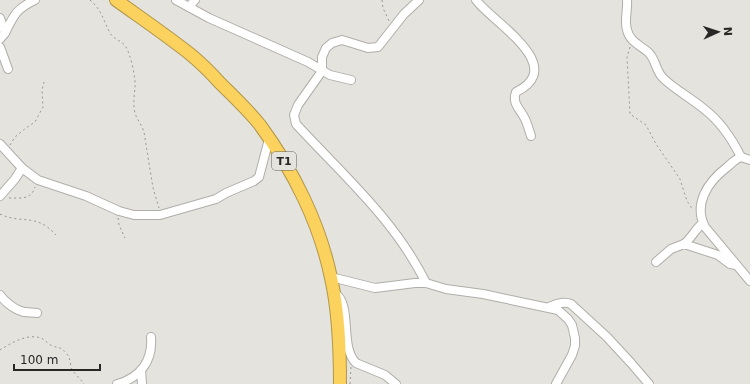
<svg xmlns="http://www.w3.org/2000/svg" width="750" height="384" font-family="'DejaVu Sans',sans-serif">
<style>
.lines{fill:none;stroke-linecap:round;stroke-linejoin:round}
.minor-casing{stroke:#b0aea9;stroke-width:10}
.highway-casing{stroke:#b0964a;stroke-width:14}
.path{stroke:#979693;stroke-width:1;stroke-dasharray:2 3;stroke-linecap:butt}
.minor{stroke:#fff;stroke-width:8}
.highway{stroke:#fad25d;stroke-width:12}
.labels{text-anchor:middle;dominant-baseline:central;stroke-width:3.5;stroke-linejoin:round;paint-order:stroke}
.shield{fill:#e4e3de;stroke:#605f5d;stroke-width:1}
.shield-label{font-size:11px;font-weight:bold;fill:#282726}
</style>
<rect width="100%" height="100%" fill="#e4e3de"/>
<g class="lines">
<g class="minor-casing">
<g id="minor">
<polyline points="176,0 209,18 308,62 330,75 351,80"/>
<path d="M419,0L404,14L378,47L368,48L342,40L332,43L326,48L322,57V71L298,105L294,115L296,124C343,175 395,220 426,283"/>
<path d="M476,0C492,22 569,66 516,92C512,103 519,108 524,117C527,122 529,130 531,136"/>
<path d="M627,0C628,10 624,20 627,30C630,42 640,45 648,52C656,59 655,70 663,78C674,89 691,98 704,109C720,121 732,139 741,157C735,159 731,164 726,168C708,182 693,204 705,227L750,281"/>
<polyline points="189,7 195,0"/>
<polyline points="0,18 5,33 0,39"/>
<path d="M5,33C14,15 16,9 35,0"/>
<polyline points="0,47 8,69"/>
<polyline points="0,144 22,168 38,180 86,196 119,211 134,215 160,215 216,199 226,193 254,181 259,177 269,139"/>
<polyline points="741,157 750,160"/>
<polyline points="0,196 15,179 22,168"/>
<path d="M684,244C692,238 695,229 703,223"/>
<polyline points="656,262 671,249 684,244 718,255 730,264 736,265"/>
<polyline points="331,277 375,288 415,283 426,283 446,289 483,294 558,310 568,319 572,325 575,338 575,346 572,355 556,384"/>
<path d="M335,293C353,306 339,346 356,363L385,375L396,384"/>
<path d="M0,295C4,301 14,309 21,311C26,313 32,312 37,313"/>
<path d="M549,307C557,304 563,301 571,304L607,337L631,363L649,384"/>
<polyline points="141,370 142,384"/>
<path d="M117,384C140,378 153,361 151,337"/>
</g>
</g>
<g class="highway-casing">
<path id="highway" d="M116,0C141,18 166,35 190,54C201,63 211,73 220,83C234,97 248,110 260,125C293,170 320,224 331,278C339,313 340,349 340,384"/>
</g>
<g class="path">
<path d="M90,0C102,10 103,20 110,33C114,40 123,41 126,47C131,56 136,78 135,88C134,96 133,105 135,113C137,120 142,125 144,132L153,188L159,208"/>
<polyline points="382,0 383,8 389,21"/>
<polyline points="630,47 627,57 630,114 646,125 656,144 680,179 687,201 693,210"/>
<polyline points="10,145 15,137 26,128 35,122 43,107 42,90 44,82"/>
<path d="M9,198C21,198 31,200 35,187"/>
<path d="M0,214C23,225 35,212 56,235"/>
<polyline points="118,218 119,225 125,238"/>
<path d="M0,350C11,343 29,332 43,339C46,341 49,345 53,346C60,349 60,346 66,353C70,357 70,361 71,367C73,373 80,378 84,384"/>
<polyline points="350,384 351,367"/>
</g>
<use href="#minor" class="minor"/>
<use href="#highway" class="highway"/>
</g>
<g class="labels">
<rect class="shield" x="272" y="152" width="24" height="18" rx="3"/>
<g class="shield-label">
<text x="284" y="161">T1</text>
</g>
</g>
<g transform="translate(718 32) rotate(87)" stroke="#e4e3de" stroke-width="3" paint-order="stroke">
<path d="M0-3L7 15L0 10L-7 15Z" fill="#282726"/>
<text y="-6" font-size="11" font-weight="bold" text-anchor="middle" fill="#282726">N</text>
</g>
<path d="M14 364v6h86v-6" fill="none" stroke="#282726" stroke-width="2"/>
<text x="20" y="364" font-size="12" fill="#282726" stroke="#e4e3de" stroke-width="3" paint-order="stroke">100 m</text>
</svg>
